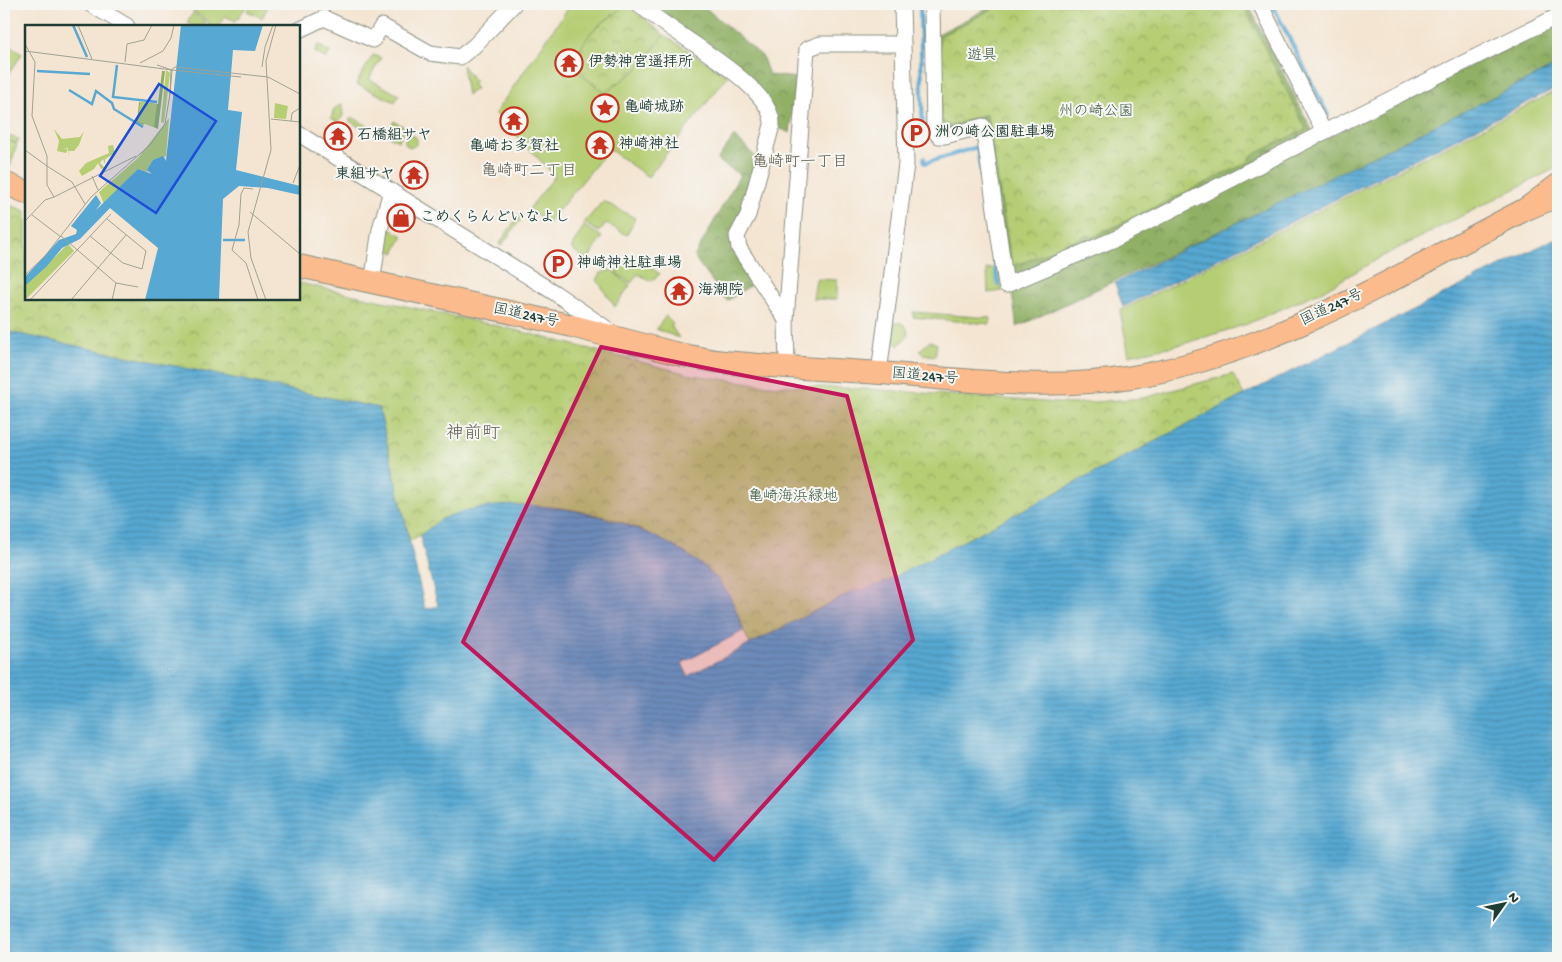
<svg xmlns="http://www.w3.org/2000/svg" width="1562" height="962" font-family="'Gochi Hand','Klee One',sans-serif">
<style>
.green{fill:#b5cd73;stroke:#6a8554}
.forest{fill:url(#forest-crowns);stroke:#58764c}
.park{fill:url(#park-crowns);stroke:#6a8554}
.water{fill:url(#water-rules);stroke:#3b7283}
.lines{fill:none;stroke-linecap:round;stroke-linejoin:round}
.stream{stroke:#57a8d2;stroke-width:4}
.minor-casing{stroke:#8a9183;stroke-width:17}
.highway-casing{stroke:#8a9183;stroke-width:24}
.minor{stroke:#fff;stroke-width:15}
.highway{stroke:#fbbb8d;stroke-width:22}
.marked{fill:#c2185b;fill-opacity:0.2;stroke:#c2185b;stroke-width:4;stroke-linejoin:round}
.labels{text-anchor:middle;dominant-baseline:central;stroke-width:4;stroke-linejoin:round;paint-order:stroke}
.park-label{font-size:15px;fill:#3d5a41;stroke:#f6f6f2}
.poi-label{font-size:15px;font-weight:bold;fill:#1f3d34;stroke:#f6f6f2;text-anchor:start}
.street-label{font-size:15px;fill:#1f3d34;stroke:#f6f6f2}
.neighbourhood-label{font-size:16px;fill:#615d4e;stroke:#f6f6f2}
.quarter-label{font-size:18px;fill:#615d4e;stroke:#f6f6f2}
.inset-river{fill:none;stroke:#57a8d2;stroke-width:2.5}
.inset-road{fill:none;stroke:#9fa293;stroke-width:1}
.view{fill:#1d4ed8;fill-opacity:0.15;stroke:#1d4ed8;stroke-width:2.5}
.inset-edge{fill:none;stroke:#1f3d34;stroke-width:2.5}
</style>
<defs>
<pattern id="forest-crowns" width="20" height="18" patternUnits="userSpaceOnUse" patternTransform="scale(1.25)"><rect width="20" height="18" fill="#90b065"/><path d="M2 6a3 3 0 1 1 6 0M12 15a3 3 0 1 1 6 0" fill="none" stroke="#759054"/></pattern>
<pattern id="park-crowns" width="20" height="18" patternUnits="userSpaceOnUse" patternTransform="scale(1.25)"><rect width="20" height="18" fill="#b5cd73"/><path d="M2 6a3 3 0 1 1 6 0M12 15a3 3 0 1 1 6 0" fill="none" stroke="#93a85f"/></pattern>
<pattern id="water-rules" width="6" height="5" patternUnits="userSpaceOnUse" patternTransform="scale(1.25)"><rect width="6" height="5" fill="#57a8d2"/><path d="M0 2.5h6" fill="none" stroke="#478aab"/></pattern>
</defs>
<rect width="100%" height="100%" fill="#f6f6f2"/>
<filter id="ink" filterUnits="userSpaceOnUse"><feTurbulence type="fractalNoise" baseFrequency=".02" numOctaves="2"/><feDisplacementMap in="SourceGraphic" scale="10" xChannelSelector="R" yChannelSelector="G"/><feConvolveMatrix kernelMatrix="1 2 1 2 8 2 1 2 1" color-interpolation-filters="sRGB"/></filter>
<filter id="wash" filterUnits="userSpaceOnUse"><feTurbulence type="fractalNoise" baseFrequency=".0096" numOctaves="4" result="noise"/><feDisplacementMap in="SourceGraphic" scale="20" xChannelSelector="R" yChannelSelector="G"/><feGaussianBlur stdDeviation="1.12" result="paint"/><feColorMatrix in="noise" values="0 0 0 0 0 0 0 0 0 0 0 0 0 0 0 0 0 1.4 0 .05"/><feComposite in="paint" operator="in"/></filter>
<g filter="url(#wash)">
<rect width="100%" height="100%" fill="#f4e5d2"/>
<g class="green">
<polygon points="193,4 248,4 236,21 225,16 219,26 207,26 209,22 190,9"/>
<polygon points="251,4 269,4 262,18 247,11"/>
<polygon points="571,4 627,4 592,31 638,69 664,35 728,76 648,177 609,149 548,223 529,209 555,176 495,113"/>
<polygon points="193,13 206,22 204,26 192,26 187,23"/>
<polygon points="9,45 22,54 9,73 4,69 4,53"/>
<polygon points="318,45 330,52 326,59 315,52"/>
<polygon points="373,55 381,58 369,79 399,95 395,102 356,84"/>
<polygon points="462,65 475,82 472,84 476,89 467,95"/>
<polygon points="1558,90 1558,167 1381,257 1324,290 1247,324 1183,344 1129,355 1120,311"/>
<polygon points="342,104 343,116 338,122 331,118 334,109"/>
<polygon points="352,117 370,127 368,131 349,121"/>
<polygon points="394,121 406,128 398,141 386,134"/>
<circle cx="411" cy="141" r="6"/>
<polygon points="4,135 19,139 17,143 6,140 17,144 10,167 4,165 6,139"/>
<polygon points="603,201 635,218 627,235 606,223 599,232 584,223"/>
<polygon points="520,214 523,216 501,246 499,244"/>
<polygon points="584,226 602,237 587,261 571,248"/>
<polygon points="387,227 403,236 394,253 384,247"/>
<polygon points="627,257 638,264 641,261 660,274 651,281 638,274 631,283 616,273"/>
<polygon points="1000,268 1002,291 988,293 987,269"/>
<polygon points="611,270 630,285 615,307 597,280 601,273"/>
<polygon points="816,279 837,280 837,299 813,299"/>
<polygon points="913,312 991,318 990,324 913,317"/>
<polygon points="666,316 673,323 671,326 679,338 656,329"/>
<polygon points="895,323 902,323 907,328 908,335 898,346 893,341"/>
<polygon points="930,341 937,344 935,356 923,354 920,350"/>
</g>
<g class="forest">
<polygon points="651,4 701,4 762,56 769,75 796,78 790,133 777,127 768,100"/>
<polygon points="996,4 1248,4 1318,142 1558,22 1558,65 1334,177 1017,327 987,129 945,129 939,124 936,35"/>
<polygon points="734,136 757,158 731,245 754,283 727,301 694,257 740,175 717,160"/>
</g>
<g class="park">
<polygon points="627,4 664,35 638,69 605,93 569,65 592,31"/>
<polygon points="1002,4 1243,4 1306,129 1251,156 1249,162 1093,237 1088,235 1012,267 987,114 950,126 941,120 939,37"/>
<path d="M4,203L26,211V299H299V283L507,328L692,375L765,385L867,389L1071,404L1143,398L1233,374L1244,395L881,584L850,593L750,644C741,626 735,602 723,586C710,568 691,557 672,547C661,541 650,534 639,529C589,507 520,499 467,511C447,516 428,531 410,541L379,408L4,331Z"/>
</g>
<g class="water">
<polygon points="1558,65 1558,87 1123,307 1115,283"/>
<path d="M1558,237V958H4V331L379,408L425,609L438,606L420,536C427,530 436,522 444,518C522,484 670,521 723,586C733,599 738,615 743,631L682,663L688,676L850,593L881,584L1244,395Z"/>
</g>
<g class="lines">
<g class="stream">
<polyline points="920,4 923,142"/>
<polyline points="1272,4 1328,115"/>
<polyline points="924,158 925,163 977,147 998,284"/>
</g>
</g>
</g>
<g filter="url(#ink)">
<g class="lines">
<g class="minor-casing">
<g id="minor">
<polyline points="90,4 127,26"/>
<path d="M639,4C668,32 774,84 772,125L748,215L737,236L739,248L786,320"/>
<polyline points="932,4 934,130 939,136 945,136 983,126 1006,285 1117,238 1324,132"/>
<polyline points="1260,4 1324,132 1558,16"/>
<polyline points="299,30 324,18 373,40 382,26 430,53 460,57 474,46 514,4"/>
<polyline points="299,134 555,293 610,331"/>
<polyline points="372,283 380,229 391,191"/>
<polyline points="787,366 786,320 807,49 820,44 903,44"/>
<polyline points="879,373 906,164 902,4"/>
</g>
</g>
<g class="highway-casing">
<g id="highway">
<polyline points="4,183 26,192"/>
<polyline points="1558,185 1526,209 1558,196"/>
<path d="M299,266L568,325L678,354L715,361C770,367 826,369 881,373C964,380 1049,391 1132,377C1274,353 1400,274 1526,209"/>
</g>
</g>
<use href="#minor" class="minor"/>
<use href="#highway" class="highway"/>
</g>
</g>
<path class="marked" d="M601,347L847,396L913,640L714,860L463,642Z"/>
<defs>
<g id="temple-ring" transform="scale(1.4375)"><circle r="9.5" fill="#f6f6f2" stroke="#c8321e" stroke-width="1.5"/><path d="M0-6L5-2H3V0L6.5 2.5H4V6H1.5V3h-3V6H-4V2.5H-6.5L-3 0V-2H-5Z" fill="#c8321e"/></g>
<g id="sight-ring" transform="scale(1.4375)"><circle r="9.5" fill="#f6f6f2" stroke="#c8321e" stroke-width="1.5"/><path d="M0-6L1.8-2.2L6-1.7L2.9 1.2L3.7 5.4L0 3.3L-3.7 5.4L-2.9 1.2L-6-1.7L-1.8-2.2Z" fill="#c8321e"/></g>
<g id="parking-ring" transform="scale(1.4375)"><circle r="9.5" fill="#f6f6f2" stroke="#c8321e" stroke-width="1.5"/><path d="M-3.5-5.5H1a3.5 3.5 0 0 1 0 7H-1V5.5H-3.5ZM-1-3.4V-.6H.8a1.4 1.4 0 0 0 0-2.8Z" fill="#c8321e"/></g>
<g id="shop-ring" transform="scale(1.4375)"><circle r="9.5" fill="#f6f6f2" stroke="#c8321e" stroke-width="1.5"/><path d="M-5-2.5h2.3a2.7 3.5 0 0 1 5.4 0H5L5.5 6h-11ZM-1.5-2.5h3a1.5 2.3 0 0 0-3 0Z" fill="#c8321e"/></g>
</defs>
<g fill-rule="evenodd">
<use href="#temple-ring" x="569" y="63"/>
<use href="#sight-ring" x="605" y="108"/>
<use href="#temple-ring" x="514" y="121"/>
<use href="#parking-ring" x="916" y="133"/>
<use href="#temple-ring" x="338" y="136"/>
<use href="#temple-ring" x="600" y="145"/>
<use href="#temple-ring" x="414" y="175"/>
<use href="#shop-ring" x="401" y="218"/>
<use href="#parking-ring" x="558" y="264"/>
<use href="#temple-ring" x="679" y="291"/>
</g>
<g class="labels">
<g class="park-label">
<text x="982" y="56">遊具</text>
<text x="1096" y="112">州の崎公園</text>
<text x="793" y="497">亀崎海浜緑地</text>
</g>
<g class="poi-label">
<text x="588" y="63">伊勢神宮遥拝所</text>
<text x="624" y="108">亀崎城跡</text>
<text x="935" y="133">洲の崎公園駐車場</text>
<text x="357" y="136">石橋組サヤ</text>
<text x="619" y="145">神崎神社</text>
<text x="514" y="147" text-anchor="middle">亀崎お多賀社</text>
<text x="395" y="175" text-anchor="end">東組サヤ</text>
<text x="420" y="218">こめくらんどいなよし</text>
<text x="577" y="264">神崎神社駐車場</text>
<text x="698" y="291">海潮院</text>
</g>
<g class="street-label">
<text transform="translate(1332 308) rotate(-25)">国道247号</text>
<text transform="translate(526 316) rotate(12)">国道247号</text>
<text transform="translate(925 377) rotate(5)">国道247号</text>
</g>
<g class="neighbourhood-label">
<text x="800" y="163">亀崎町一丁目</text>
<text x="529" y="172">亀崎町二丁目</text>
</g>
<g class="quarter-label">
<text x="473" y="434">神前町</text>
</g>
</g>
<g transform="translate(25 25)">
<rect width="275" height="275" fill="#f4e5d2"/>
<path d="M141,45L145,48L139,98L136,97ZM250,78L263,81L261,94L249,93ZM29,104L37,114L55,112L59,106L54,120L49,126H44V131L43,123H38L43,124L41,128L32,126L34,116ZM88,120L90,128L80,134V139L78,134L75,138L80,143L76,144L73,138L69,144L57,151L54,146L61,138L84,128L83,121Z" fill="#b5cd73"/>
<path d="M137,46H140L133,104L120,98L118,100L112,97L114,77L133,79Z" fill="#90b065"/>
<path d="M115,77L132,79L129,102L113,97ZM144,93L141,131L128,135L122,147L113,144L79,179L74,167L113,133ZM43,219L49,226L0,275V261Z" fill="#b5cd73"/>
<path d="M156,0H238L230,26L208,25L203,85L217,87L211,145L275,161V170L243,163L214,161L198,174L194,275H120L133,223L85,183L55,214L37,223L22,241L0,261V252L34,215L51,209L52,205L46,201L71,170L76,178L71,185L113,144L127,149L122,145L128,135L138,131L141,136Z" fill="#57a8d2"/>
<path class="inset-river" d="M48,0L62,32M92,40L88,72L132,77M12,46L65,49M44,65L67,79L71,66L87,78L89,84L118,102M198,215H220"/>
<path class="inset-road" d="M53,0L67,34M0,19L10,37L7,91L22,131V160L29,172L20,175L0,196M0,26L147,45L132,40M100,37L102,19L119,15L127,0M115,38L138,26L146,13L149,0M237,42L240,22L248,0M216,52L147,45L145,69L146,45L150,42L243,52M243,52L275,69M246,94L275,97M266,96L267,88L275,83M0,125L22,141M22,141L47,157L60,179M67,151L73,165M268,158L275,140M228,164L219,163L216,169L214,200L207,225L221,238L233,275M29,172L111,131M225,187L275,229M7,190L36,212M36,211L91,258L87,275M65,211L98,238L117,244L121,226L82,194M0,250L20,231L66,172L125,120L140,99L145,69M91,258L113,262M5,275L86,189M46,275L101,210M241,275L226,233L223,207L246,125L241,36L251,0"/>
<path class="view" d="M134,59L191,96L131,188L75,151Z"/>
<rect width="275" height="275" class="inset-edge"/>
</g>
<rect width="1562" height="962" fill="none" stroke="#f6f6f2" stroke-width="20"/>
<g transform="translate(1504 904) rotate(57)" stroke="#f6f6f2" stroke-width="4" paint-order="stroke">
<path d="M0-4L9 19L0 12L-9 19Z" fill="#1f3d34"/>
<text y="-8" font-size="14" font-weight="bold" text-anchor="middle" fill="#1f3d34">N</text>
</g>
</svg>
